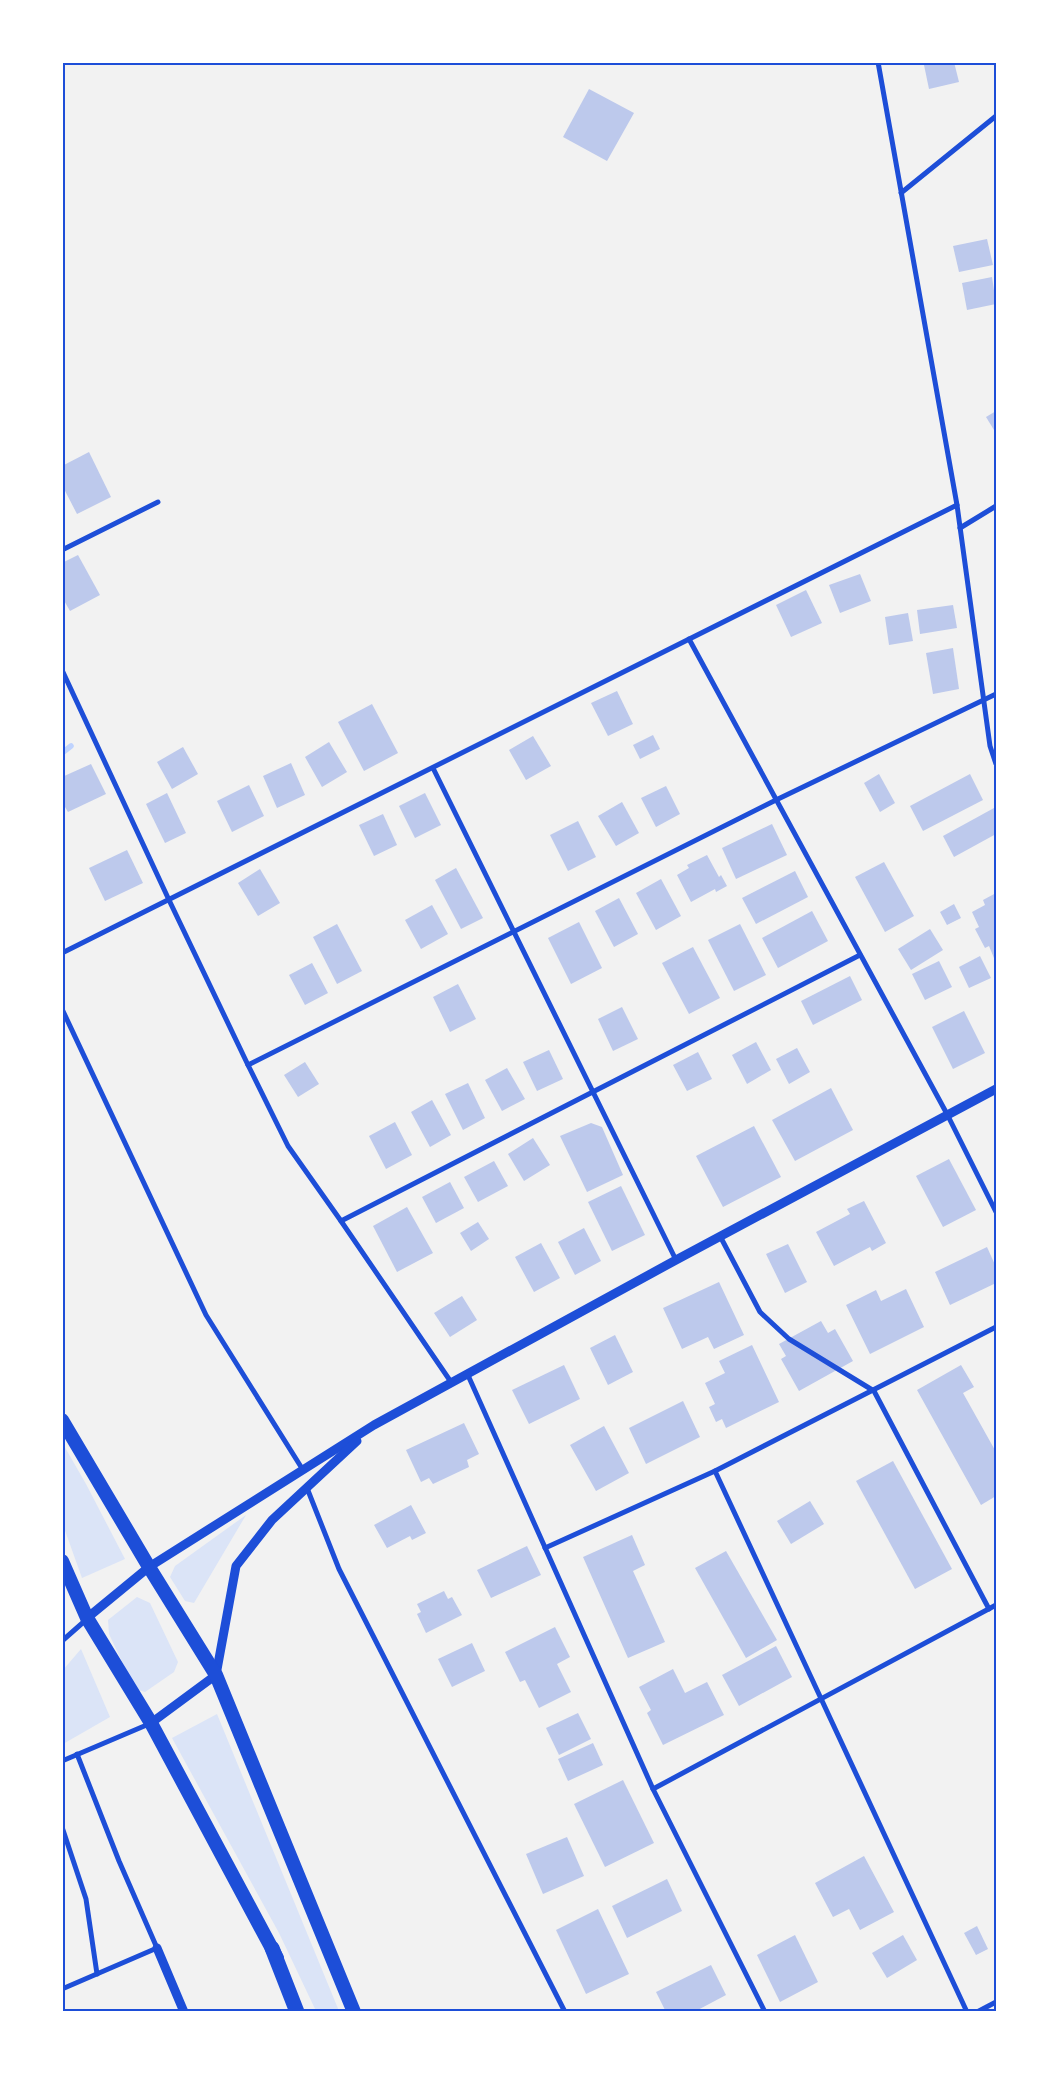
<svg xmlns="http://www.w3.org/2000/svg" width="1059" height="2074" font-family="Quicksand,sans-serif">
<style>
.green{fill:#dbe4f7}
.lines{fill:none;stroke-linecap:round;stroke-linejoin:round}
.stream{stroke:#bfd3fe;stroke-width:5.5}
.building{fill:#bdc9ec}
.minor{stroke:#1d4ed8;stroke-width:5}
.tertiary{stroke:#1d4ed8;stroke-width:9}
.trunk{stroke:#1d4ed8;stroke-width:14}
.motorway{stroke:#1d4ed8;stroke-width:15}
.neatline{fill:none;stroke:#1d4ed8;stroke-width:2}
</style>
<rect width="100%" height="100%" fill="#f2f2f2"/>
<g class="green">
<polygon points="63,1444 86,1484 125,1559 82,1578 63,1525"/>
<polygon points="246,1515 194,1603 185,1601 170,1577 175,1566"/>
<polygon points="137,1597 150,1603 178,1662 174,1672 145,1692 135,1689 109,1634 108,1620"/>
<polygon points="81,1649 110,1717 63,1744 63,1670"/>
<polygon points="217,1714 339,2011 316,2011 279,1933 172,1738"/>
</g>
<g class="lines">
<polyline class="stream" points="62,753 71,746"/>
</g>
<g class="building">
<polygon points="933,62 954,62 959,82 929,89 924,65"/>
<polygon points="589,89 634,113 607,161 563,137"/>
<polygon points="987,239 993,265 959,272 953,246"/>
<polygon points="992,277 996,304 967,310 962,283"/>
<polygon points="996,411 996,429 994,430 986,417"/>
<polygon points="89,452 111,497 77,514 62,485 62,466"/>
<polygon points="78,555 100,595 70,611 62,597 62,563"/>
<polygon points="860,574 871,601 840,613 829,585"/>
<polygon points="806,590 822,623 791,637 776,605"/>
<polygon points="953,605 957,628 920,634 917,610"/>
<polygon points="908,613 913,641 889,645 885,617"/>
<polygon points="953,648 959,689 933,694 926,653"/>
<polygon points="617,691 633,724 608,736 591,703"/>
<polygon points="372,704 398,753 364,771 338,722"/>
<polygon points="653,735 660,749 640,759 633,745"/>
<polygon points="533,736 551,766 526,780 509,750"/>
<polygon points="329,742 347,772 322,787 305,757"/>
<polygon points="183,747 198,774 172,789 157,762"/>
<polygon points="291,763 305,795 277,808 263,776"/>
<polygon points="91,764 106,794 68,812 62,802 62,777"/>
<polygon points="879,774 895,803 880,812 864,783"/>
<polygon points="970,774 983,800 923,831 910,806"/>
<polygon points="249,785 264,816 232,832 217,801"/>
<polygon points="666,786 680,814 656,827 641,798"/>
<polygon points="167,793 186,833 165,843 146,804"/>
<polygon points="425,793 441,825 415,838 399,806"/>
<polygon points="622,802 639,833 616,846 598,816"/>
<polygon points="994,808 996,813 996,834 954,857 943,836"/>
<polygon points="383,814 397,845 374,856 359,825"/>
<polygon points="578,821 596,857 568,871 550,835"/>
<polygon points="772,824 787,855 736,879 722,848"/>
<polygon points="127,850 143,883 105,901 89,868"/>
<polygon points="707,855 719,877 721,875 727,886 716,892 715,889 691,902 677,875 689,868 687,865"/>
<polygon points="884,862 914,916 885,932 855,877"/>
<polygon points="456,868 483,918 461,929 435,880"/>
<polygon points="260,869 280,903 258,916 238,883"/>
<polygon points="795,871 808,897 756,924 742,898"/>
<polygon points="661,879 681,916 656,930 636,893"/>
<polygon points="996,893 996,963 989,946 985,948 975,929 979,927 972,912 985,905 983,900"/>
<polygon points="619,898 638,934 614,947 595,911"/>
<polygon points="954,904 961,918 947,925 940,912"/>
<polygon points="432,905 448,934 421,949 405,920"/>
<polygon points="812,911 828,941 778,968 762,938"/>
<polygon points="579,922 602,968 571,984 548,938"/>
<polygon points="337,924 362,971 337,984 313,937"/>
<polygon points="740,924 766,975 734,991 708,940"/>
<polygon points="930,929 943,950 911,970 898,949"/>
<polygon points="693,947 720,998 689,1014 662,963"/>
<polygon points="980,956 991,978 969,988 959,967"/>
<polygon points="939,961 952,987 925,1000 912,974"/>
<polygon points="312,963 328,993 305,1005 289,975"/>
<polygon points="850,976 862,1000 813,1025 801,1001"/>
<polygon points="458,984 476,1019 450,1032 433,997"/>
<polygon points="622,1007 638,1039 613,1051 598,1019"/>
<polygon points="964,1011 985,1053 953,1069 932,1027"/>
<polygon points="756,1042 771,1070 747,1084 732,1055"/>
<polygon points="797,1048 810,1072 789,1084 776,1059"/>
<polygon points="549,1050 563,1079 537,1091 523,1062"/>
<polygon points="698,1052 712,1079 687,1091 673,1065"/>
<polygon points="305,1062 319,1084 298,1097 284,1075"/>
<polygon points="507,1068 525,1099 502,1111 485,1080"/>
<polygon points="468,1083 485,1118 463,1130 445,1094"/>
<polygon points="831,1088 853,1130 795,1161 772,1120"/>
<polygon points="432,1100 451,1135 430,1147 411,1112"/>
<polygon points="395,1122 412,1155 386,1169 369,1136"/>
<polygon points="591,1123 602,1127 623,1175 587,1192 560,1136"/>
<polygon points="754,1126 781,1177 723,1207 696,1156"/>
<polygon points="533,1138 550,1165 524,1181 508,1154"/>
<polygon points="949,1159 976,1210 943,1227 916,1176"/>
<polygon points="494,1161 508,1186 478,1202 464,1177"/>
<polygon points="450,1182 464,1208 436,1223 422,1197"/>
<polygon points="621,1186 645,1235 612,1251 588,1202"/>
<polygon points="864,1201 886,1243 872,1251 870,1247 834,1266 816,1232 850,1214 847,1209"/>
<polygon points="407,1207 433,1253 397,1272 373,1226"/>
<polygon points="478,1222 489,1239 471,1251 460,1233"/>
<polygon points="584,1228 601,1261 575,1275 558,1242"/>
<polygon points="541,1243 560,1278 534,1292 515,1257"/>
<polygon points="788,1244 807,1282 785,1293 766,1254"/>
<polygon points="987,1247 996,1267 996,1283 950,1305 935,1272"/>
<polygon points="719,1282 744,1335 714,1349 708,1337 682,1349 663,1308"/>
<polygon points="906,1289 924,1327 870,1354 846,1305 876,1290 881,1301"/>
<polygon points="462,1296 477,1320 450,1337 434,1313"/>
<polygon points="821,1321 828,1333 835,1329 853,1361 799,1391 781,1359 786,1356 779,1344"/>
<polygon points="615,1335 633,1372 608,1385 590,1348"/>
<polygon points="752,1345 779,1402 726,1428 722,1419 716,1422 709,1407 715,1404 705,1383 725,1373 719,1361"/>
<polygon points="564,1365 580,1399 529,1424 512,1390"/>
<polygon points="961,1365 974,1387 963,1393 996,1452 996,1496 981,1505 917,1390"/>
<polygon points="683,1401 700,1437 646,1464 629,1428"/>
<polygon points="464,1423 479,1454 467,1460 469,1467 433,1484 429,1478 421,1482 406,1450"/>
<polygon points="604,1426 629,1473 596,1491 570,1445"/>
<polygon points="893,1461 952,1569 915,1589 856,1481"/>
<polygon points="810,1501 824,1524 791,1544 777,1521"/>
<polygon points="411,1505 426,1533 412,1540 410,1536 387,1548 374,1525"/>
<polygon points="632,1535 645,1565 633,1571 665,1642 628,1658 583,1557"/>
<polygon points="527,1546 541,1575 491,1598 477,1570"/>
<polygon points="726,1551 777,1640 746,1658 695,1568"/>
<polygon points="444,1591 448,1599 452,1597 462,1615 426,1633 417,1614 421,1612 417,1604"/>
<polygon points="555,1627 570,1657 557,1664 571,1692 539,1708 525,1680 520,1682 505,1652"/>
<polygon points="472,1643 485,1671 452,1687 438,1659"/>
<polygon points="776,1646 792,1677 739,1706 722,1675"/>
<polygon points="673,1669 685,1693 707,1682 724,1715 663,1745 647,1713 651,1710 639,1687"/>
<polygon points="578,1713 591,1739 559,1755 546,1728"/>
<polygon points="593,1743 603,1765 568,1781 558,1759"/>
<polygon points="623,1780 654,1843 605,1867 574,1804"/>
<polygon points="567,1837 584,1876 543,1894 526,1854"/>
<polygon points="864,1856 894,1912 860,1930 849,1909 833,1917 815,1883"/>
<polygon points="667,1879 682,1911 627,1938 612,1906"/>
<polygon points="598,1909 629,1974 586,1994 556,1930"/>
<polygon points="977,1926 988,1949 976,1955 964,1933"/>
<polygon points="795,1935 818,1982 780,2002 757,1955"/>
<polygon points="903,1935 917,1960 887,1978 872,1953"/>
<polygon points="711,1965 726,1995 694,2012 666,2012 656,1992"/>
</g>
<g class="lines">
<g class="minor">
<polyline points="878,62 957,505 990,746 996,764"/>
<polyline points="901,193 996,116"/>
<polyline points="960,528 996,506"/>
<polyline points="62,550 158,502"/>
<polyline points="689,639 947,1114 996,1212"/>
<polyline points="62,670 169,900 248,1065 776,800 996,694"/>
<polyline points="433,768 676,1260"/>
<polyline points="62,953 957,505"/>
<polyline points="62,1009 206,1315 303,1470"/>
<polyline points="248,1065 288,1146 341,1221 860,955"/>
<polyline points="341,1221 451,1382"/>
<polyline points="720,1236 760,1312 789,1339 874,1391 989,1609"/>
<polyline points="467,1373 653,1789 765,2012"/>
<polyline points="307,1488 339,1569 565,2012"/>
<polyline points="545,1548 715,1471"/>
<polyline points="62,1641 87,1619"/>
<polyline points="62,1761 149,1724"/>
<polyline points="653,1789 996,1605"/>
<polyline points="62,1827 86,1899 97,1974"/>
<polyline points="62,1989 157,1948 119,1861 77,1754"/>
<polyline points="967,2012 715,1471 996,1327"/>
<polyline points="977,2012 996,2002"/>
</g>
<g class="tertiary">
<polyline points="87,1618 149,1567 374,1425 676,1260 996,1089"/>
<polyline points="151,1723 216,1675 236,1566 272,1520 357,1441"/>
<polyline points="157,1948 184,2012"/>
</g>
<g class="trunk">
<polyline points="62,1420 149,1567 216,1675 354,2012"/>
<polyline points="62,1561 87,1618 151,1723 277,1958"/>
</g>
<polyline class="motorway" points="272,1948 297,2012"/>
</g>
<rect width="1059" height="2074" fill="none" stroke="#ffffff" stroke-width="128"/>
<rect x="64" y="64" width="931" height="1946" class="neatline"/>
</svg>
